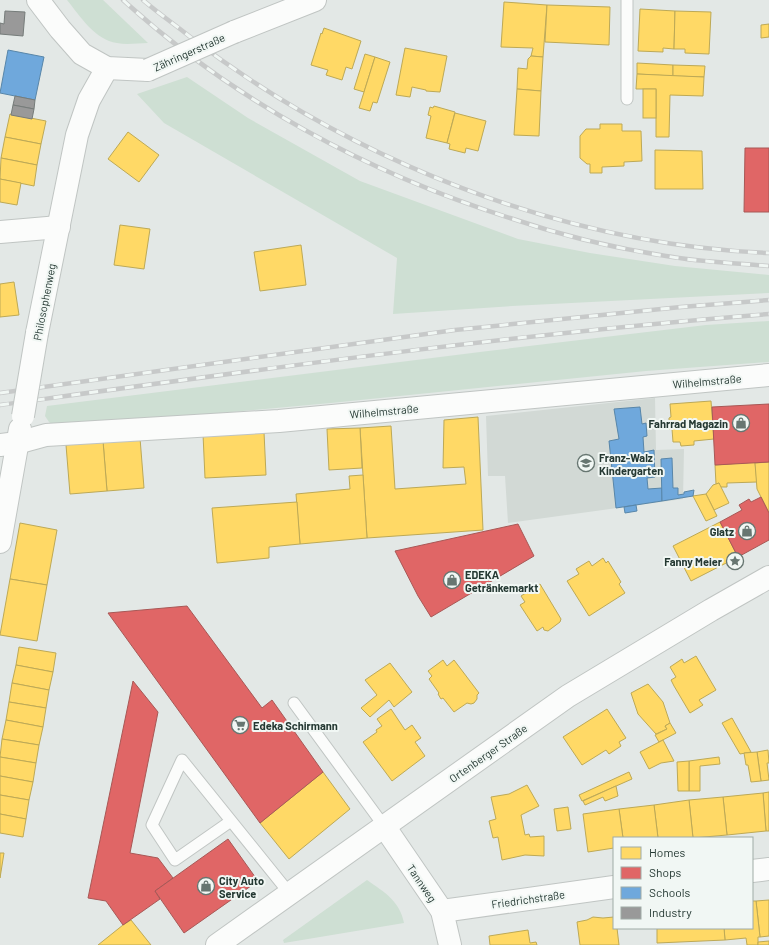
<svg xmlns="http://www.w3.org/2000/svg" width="769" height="945" font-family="Barlow,sans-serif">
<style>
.built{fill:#d2d9d5}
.green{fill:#cedfd3}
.homes{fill:#ffd966;stroke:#bda956}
.shops{fill:#e06666;stroke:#a85856}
.schools{fill:#6fa8dc;stroke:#5886a9}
.industry{fill:#999;stroke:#767c7a}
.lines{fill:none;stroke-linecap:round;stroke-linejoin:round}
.lane-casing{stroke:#c0c5c3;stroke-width:13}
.street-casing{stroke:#c0c5c3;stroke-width:24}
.secondary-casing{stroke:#c0c5c3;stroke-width:24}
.lane{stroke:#fbfcfb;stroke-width:11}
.street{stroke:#fbfcfb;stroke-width:22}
.secondary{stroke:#fbfcfb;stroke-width:22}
.rail-casing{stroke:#c7c9c9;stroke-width:4.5}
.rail{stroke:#f1f7f4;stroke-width:3;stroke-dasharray:9;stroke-linecap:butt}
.street-bridge-casing{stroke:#c0c5c3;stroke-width:24;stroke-linecap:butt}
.street-bridge{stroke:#fbfcfb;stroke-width:22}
.labels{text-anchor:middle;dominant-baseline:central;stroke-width:4;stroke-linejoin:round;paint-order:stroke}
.street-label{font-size:11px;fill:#243832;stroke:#f1f7f4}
.poi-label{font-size:11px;font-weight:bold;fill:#243832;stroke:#f1f7f4;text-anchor:start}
</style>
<rect width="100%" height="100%" fill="#e3e8e6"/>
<polygon class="built" points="655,398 656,450 684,449 683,499 508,523 505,476 488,476 486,416"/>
<g class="green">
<path d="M67,0H103L148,43C138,43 127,45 117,43C95,40 80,16 67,0Z"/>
<polygon points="187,77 248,118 360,181 518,239 590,253 675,266 769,275 769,293 512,306 393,314 397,258 164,123 137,94"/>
<polygon points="769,321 769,362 646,371 331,403 56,428 49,422 45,416 47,406 488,351 706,325"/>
<path d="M367,880C384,892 400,901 404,923L284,943L283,940Z"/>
</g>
<g class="homes">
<polygon points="504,2 547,5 543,57 531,56 533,48 501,47"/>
<polygon points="547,5 610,7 609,45 545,42"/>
<polygon points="640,9 675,11 674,49 663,48 663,52 638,51"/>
<polygon points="675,11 711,12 709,54 685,53 685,49 674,49"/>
<polygon points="769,24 769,37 761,38 761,25"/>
<polygon points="324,28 361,41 352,69 346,67 342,80 326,75 328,70 311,65 321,33 322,34"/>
<polygon points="405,48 447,56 440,92 426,91 426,90 412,87 410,97 396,95"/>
<polygon points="365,54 375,57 364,92 354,89"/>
<polygon points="531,56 543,57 541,91 517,89 518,68 527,69 528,59"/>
<polygon points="375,57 390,62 377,103 373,102 370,111 359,108"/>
<polygon points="637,63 673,65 673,76 637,74"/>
<polygon points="673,65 705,66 704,77 673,76"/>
<polygon points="637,74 704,77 703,96 670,95 669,137 656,137 656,89 636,89"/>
<polygon points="517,89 541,91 539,136 514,135"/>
<rect x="643" y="89" width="13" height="29"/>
<polygon points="434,106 455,112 447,143 426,138 431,116 428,115 430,107 433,108"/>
<polygon points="455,113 486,121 478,151 466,148 465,153 449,149 450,144 447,143"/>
<polygon points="10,114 46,121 41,144 5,137"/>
<polygon points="600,124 622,124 622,131 641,131 642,161 624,162 624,166 602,167 602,173 590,173 590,164 587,164 580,158 580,136 586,129 600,129"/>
<polygon points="128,132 159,155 139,182 108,159"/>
<polygon points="5,137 41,144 37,165 1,158"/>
<polygon points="655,150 702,151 703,189 655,189"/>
<polygon points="1,158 37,165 34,186 0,179"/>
<polygon points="0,179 21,183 17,205 0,202"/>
<polygon points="120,225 150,229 144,269 114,265"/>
<polygon points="301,245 306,285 260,291 254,252"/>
<polygon points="14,282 19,315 0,317 0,284"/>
<polygon points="711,401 714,439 694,441 694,445 681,446 680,442 673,442 672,429 669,429 669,418 671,417 670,404"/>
<polygon points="478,417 483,530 367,538 360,428 391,426 395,489 466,484 464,467 443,468 444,420"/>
<polygon points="360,428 362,468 329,470 327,429"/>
<polygon points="264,432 266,475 205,478 203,434"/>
<polygon points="140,438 144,488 107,491 103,441"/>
<polygon points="103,441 107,491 70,494 66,445"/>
<polygon points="755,462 757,482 727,483 727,487 720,487 719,483 716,484 715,465"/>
<polygon points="769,462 769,513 757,489 755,463"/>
<polygon points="363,475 367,538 300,544 296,494 350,489 349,476"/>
<polygon points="719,483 729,503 714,510 706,494 713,485"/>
<polygon points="706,494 717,516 706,521 693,496"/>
<polygon points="297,502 300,544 269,547 269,558 217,563 212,508"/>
<polygon points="720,522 738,557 691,581 673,546"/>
<polygon points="20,523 57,530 47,585 10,579"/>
<polygon points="603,558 606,563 608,561 621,582 619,584 625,593 589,616 567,581 579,574 576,569 589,561 592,566"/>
<polygon points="10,579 47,585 37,641 0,635"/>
<polygon points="540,584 561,619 560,622 548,631 544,630 543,627 537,631 520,605 525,602 521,596"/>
<polygon points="19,647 56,653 53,672 16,665"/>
<polygon points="696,656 716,690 699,700 703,705 690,713 674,686 671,680 676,677 670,667 682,659 684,663"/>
<polygon points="443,660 447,666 454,660 479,693 477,695 477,699 474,703 471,704 467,703 454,712 443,698 441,699 438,694 439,693 429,679 432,676 428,671"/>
<polygon points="390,663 412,692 394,707 389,700 370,717 361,708 377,695 365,680"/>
<polygon points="16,665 53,672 49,690 12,683"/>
<polygon points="12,683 49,690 46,708 9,702"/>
<polygon points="648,684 663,702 670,723 665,726 667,729 656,734 638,714 631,693"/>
<polygon points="9,702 46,708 43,727 6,720"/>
<polygon points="391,709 405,730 412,725 421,738 415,742 425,756 392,781 363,742 377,732 376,730 382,726 377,719"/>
<polygon points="607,709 626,738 619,742 621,746 609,754 606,750 582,765 563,737"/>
<polygon points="732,718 751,752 740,754 722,723"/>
<polygon points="6,720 43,727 39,745 2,739"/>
<polygon points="670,723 676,733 659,742 655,735 667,729 665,726"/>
<polygon points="2,739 39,745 36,763 0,757"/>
<polygon points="663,740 674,761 661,763 649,769 640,752"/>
<polygon points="768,750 769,763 767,763 769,780 761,781 757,752"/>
<polygon points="757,752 761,781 751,782 748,765 746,765 744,753"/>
<polygon points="0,757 36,763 33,782 0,776"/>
<polygon points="719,757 720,764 700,766 700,791 689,791 689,761"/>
<polygon points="689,761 689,791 678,791 677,762"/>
<polygon points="323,772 350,809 289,859 260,823"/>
<polygon points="629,772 632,779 582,801 579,795"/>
<polygon points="0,776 33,782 29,800 0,795"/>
<polygon points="527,785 539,806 521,815 525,835 529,834 530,837 544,836 544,856 525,855 502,860 498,837 493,838 489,821 496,819 491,797 509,794"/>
<polygon points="616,786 618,796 605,801 603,797 585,805 583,801"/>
<polygon points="769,792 769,831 766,831 763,793"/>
<polygon points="763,793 766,831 727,835 723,797"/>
<polygon points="0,795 29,800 26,819 0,814"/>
<polygon points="723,797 727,835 693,838 689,800"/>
<polygon points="689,800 693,838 658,838 654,805"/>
<polygon points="654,805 658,838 623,838 619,809"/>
<polygon points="568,807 571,829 557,831 554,809"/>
<polygon points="619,809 623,838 614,838 614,848 588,852 583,814"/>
<polygon points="0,814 26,819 23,837 0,833"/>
<polygon points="0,853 4,853 0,878"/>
<polygon points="769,900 769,936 760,937 756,901"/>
<polygon points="752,901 756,901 760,937 758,937 758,945 747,945 746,938 725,940 724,928 752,928"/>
<polygon points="593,917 603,918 614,917 614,928 617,928 619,945 580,945 577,922 587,920"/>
<polygon points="131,920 151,945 98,945 123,925"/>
<polygon points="657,928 724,928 725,940 657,943"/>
<polygon points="528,930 530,943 536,942 537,945 490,945 489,936"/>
<polygon points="769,941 769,945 758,945 758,942"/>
</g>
<g class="shops">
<polygon points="745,148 769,148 769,212 744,212"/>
<polygon points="769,404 769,462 715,465 712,407"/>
<polygon points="761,497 769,513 769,540 738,557 720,522 742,510 739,505 749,499 751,502"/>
<polygon points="518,524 534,556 431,617 418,596 395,551"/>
<polygon points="187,606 262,708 272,700 323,772 260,823 108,613"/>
<polygon points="133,681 158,712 130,853 158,858 173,878 155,891 160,899 123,925 106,901 88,898"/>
<polygon points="228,839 258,881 184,933 155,891"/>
</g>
<g class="schools">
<polygon points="8,50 44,57 35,100 0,93"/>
<polygon points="640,407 642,424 646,423 647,436 643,437 644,452 654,450 655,477 647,478 648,489 662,488 662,501 616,508 609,441 619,439 614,409"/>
<polygon points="672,458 673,488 678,488 678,495 684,494 684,492 694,490 693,496 662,501 661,459"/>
<polygon points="636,505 637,511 625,513 624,507"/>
</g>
<g class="industry">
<polygon points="5,11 25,12 23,36 0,34 0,23 4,24"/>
<polygon points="15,96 35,100 34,109 13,105"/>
<polygon points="13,105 34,109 32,119 11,115"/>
</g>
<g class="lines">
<g class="lane-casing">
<g id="lane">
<polyline points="627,99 627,0"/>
<polyline points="294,703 384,826"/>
<polyline points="231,821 175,860 152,825 182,760 290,894"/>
</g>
</g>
<g class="street-casing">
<g id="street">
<polyline points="38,0 60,29 82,54 107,68 148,70"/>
<polyline points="234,32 315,0"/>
<polyline points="0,232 59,227"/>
<polyline points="37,333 77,135 89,100 107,68"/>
<polyline points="0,445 17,443 46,435 279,421 769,375"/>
<polyline points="0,542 20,429"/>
<polyline points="384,826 442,911 450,945"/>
<polyline points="752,871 769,869"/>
<polyline points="442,911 614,887"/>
</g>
</g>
<g class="secondary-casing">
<polyline id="secondary" points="217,945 568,696 711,610 769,577"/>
</g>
<use href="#lane" class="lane"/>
<use href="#street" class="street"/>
<use href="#secondary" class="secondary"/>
<g class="rail-casing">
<g id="rail">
<path d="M123,0C234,101 368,173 510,218C560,235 613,248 666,256C700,262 734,263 769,266"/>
<path d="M143,0C158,13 174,24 189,36C351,161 564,245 769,253"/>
<polyline points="0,393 455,330 681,307 769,300"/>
<path d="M0,405C256,370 512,334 769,314"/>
</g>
</g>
<use href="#rail" class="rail"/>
<g class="street-bridge-casing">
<g id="street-bridge">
<polyline points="148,70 234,32"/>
<polyline points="23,416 37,333"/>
</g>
</g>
<use href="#street-bridge" class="street-bridge"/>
</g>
<defs>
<g id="shop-ring" transform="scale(0.9)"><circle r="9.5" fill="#f1f7f4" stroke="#677671" stroke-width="1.5"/><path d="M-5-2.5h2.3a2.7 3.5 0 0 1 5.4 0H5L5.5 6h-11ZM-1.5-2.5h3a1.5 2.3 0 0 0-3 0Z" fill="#677671"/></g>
<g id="school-ring" transform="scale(0.9)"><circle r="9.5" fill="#f1f7f4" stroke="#677671" stroke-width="1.5"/><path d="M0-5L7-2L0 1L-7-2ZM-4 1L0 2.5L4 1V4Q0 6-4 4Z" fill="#677671"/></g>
<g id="sight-ring" transform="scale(0.9)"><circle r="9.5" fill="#f1f7f4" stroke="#677671" stroke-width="1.5"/><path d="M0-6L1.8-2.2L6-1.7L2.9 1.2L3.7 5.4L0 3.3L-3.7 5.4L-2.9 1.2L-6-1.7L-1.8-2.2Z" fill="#677671"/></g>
<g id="supermarket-ring" transform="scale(0.9)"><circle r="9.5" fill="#f1f7f4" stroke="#677671" stroke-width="1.5"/><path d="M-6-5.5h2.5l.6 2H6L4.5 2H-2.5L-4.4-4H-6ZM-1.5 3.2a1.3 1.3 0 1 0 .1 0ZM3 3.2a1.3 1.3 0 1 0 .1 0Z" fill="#677671"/></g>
</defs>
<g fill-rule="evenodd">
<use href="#shop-ring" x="741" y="423"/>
<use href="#school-ring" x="586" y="463"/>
<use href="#shop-ring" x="747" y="531"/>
<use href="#sight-ring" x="735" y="561"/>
<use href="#shop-ring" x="452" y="580"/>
<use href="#supermarket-ring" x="240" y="725"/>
<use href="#shop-ring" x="206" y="886"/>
</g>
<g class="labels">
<g class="street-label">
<text transform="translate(189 52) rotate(-24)">Zähringerstraße</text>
<text transform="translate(44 302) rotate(-79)">Philosophenweg</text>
<text transform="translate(707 381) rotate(-5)">Wilhelmstraße</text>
<text transform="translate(384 411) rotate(-5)">Wilhelmstraße</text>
<text transform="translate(488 753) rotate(-35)">Ortenberger Straße</text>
<text transform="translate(422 883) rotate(56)">Tannweg</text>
<text transform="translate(528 899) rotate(-8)">Friedrichstraße</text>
</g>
<g class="poi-label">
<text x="728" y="423" text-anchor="end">Fahrrad Magazin</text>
<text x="599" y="457">Franz-Walz<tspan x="599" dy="13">Kindergarten</tspan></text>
<text x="734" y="531" text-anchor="end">Glatz</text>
<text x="722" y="561" text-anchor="end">Fanny Meier</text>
<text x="465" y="574">EDEKA<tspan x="465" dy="13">Getränkemarkt</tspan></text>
<text x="253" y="725">Edeka Schirmann</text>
<text x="219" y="880">City Auto<tspan x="219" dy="13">Service</tspan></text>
</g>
</g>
<rect x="613" y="837" width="140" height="92" fill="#f1f7f4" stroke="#9faba6"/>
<rect x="621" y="847" width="20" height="12" fill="#ffd966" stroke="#9faba6"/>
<text x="649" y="857" font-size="12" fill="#243832">Homes</text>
<rect x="621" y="867" width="20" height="12" fill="#e06666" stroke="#9faba6"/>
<text x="649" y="877" font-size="12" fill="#243832">Shops</text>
<rect x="621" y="887" width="20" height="12" fill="#6fa8dc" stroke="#9faba6"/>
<text x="649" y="897" font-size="12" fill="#243832">Schools</text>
<rect x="621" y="907" width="20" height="12" fill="#999999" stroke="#9faba6"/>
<text x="649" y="917" font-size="12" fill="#243832">Industry</text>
</svg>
